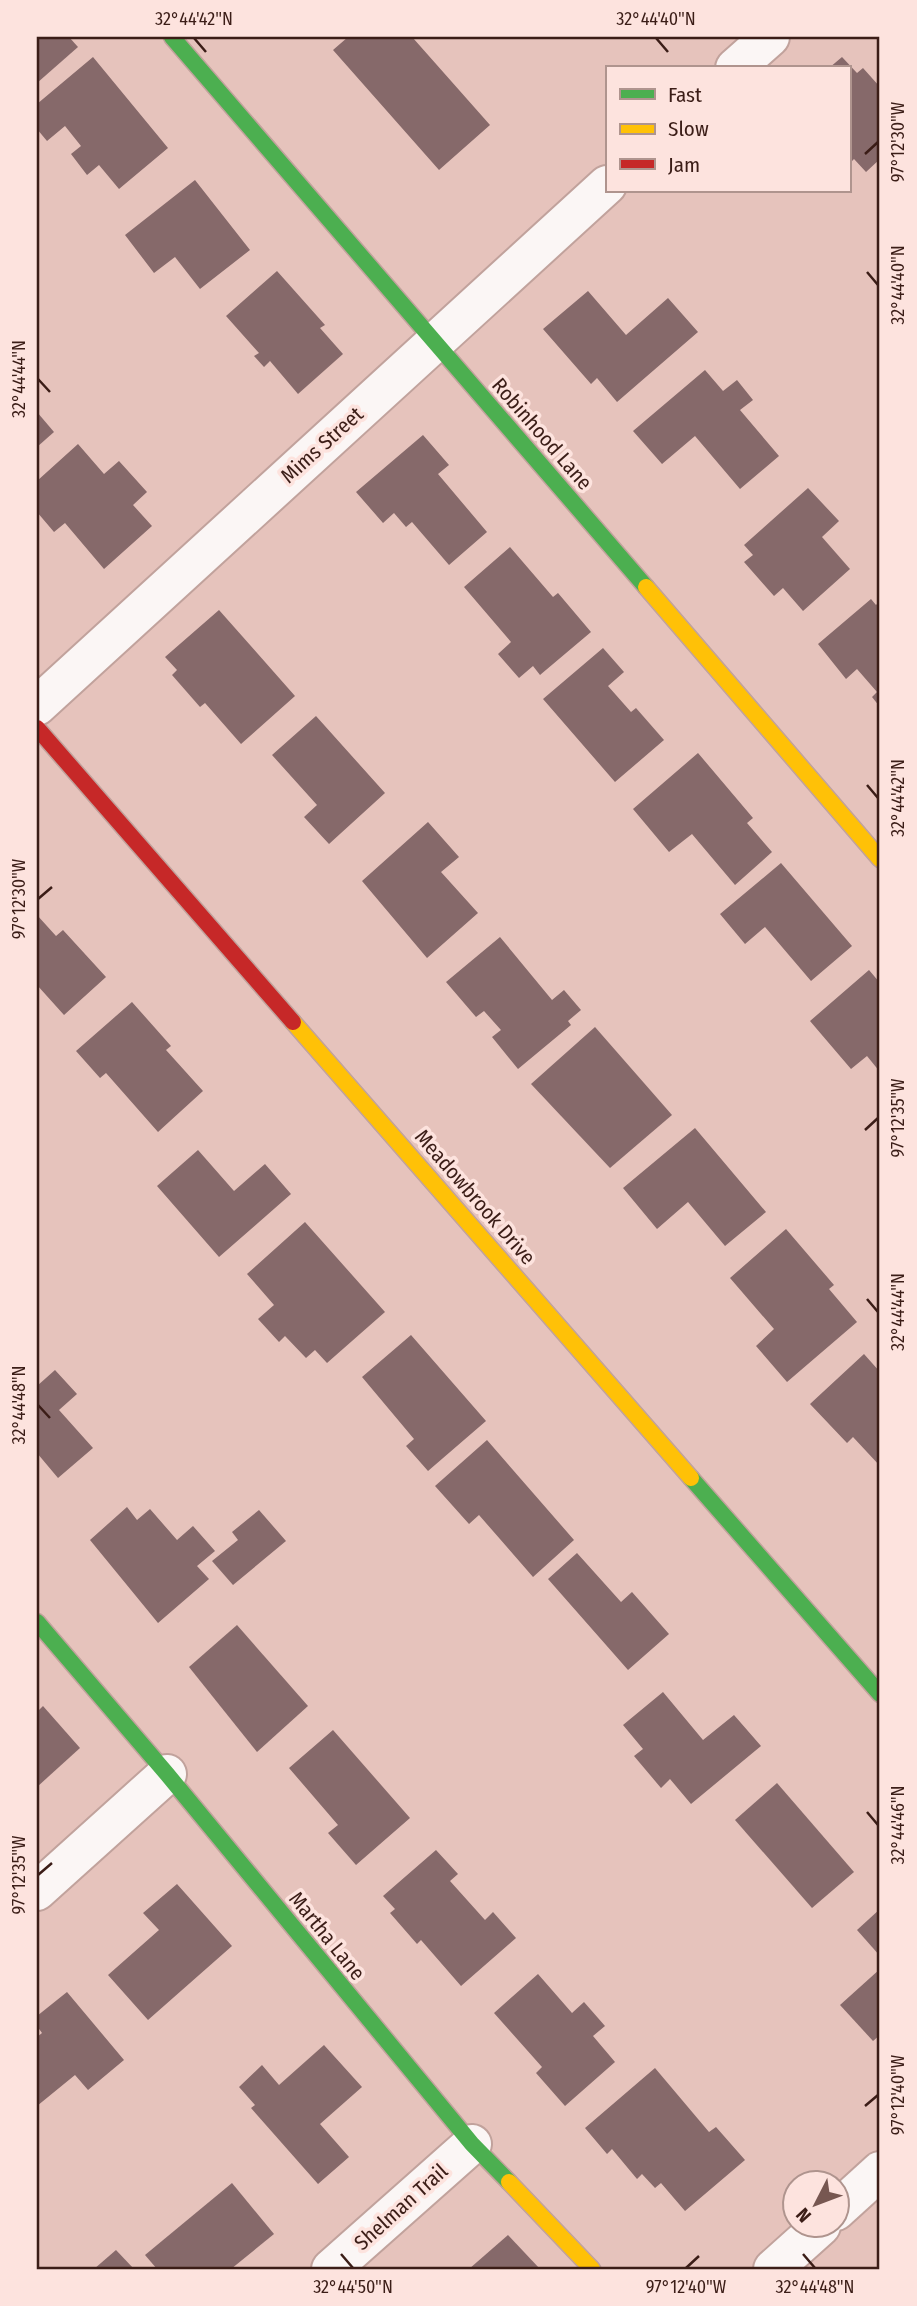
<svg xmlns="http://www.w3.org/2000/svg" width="917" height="2306" font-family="'Fira Sans Condensed',sans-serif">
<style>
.building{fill:#86696a}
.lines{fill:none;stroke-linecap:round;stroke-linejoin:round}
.street-casing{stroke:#c1a29c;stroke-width:42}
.fast-casing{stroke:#c1a29c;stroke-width:19}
.slow-casing{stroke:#c1a29c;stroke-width:19}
.jam-casing{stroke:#c1a29c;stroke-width:19}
.street{stroke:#fbf6f5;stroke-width:38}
.fast{stroke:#4caf50;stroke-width:16}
.slow{stroke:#ffc107;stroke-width:16}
.jam{stroke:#c62828;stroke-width:16}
.ticks{fill:none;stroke:#3b1d17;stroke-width:2.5}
.labels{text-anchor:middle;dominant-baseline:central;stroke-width:7;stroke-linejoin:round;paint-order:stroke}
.street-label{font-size:21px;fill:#3b1d17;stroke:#fde3de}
.neatline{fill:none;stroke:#3b1d17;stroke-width:2.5}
.ticks-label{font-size:18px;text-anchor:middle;fill:#3b1d17}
</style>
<rect width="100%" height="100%" fill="#e6c3bc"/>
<g class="building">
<polygon points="37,37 69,37 78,47 37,83"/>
<polygon points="348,37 415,37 413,38 490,125 439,170 333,50"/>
<polygon points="93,57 168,148 119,189 99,165 87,175 71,154 81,146 65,126 47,141 37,129 37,104"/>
<polygon points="842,57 857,73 863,68 880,87 880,159 866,172 854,159 849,164 849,68 829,68"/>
<polygon points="195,180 250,250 200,289 175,257 154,273 125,235"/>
<polygon points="277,271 325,325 320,328 343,354 298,394 270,361 264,367 254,356 259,353 226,316"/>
<polygon points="588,291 626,335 668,298 698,332 617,402 597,378 591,384 543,329"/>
<polygon points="705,370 723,391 737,380 753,400 740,410 779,456 740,489 695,436 662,464 633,431"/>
<polygon points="37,412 54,432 37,447"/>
<polygon points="423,435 449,465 438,474 487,532 449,565 412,522 406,527 394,513 383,523 356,492"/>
<polygon points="78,444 104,474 119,461 147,492 133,505 152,526 104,569 65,523 54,532 37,512 37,481"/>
<polygon points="808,488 839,521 822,537 850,569 803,611 783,588 774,596 744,562 753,555 744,545"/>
<polygon points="510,547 553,597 558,593 591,632 540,675 533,666 519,678 498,654 511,642 464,587"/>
<polygon points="871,599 876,605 880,601 880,707 872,697 877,692 857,669 846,679 818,644"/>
<polygon points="219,610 295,696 241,744 205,703 200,707 172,675 177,670 165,657"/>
<polygon points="603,648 624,672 608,686 631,712 636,708 664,740 615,782 543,699"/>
<polygon points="316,716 385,793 329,844 304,817 317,805 272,755"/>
<polygon points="698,753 753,818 747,823 772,852 735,885 692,834 669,852 633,809"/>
<polygon points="428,822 459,857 441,872 478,913 427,958 362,881"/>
<polygon points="781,863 852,946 811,981 765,927 745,944 720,914"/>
<polygon points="37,915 56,936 63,930 106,977 64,1015 37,985"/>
<polygon points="500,937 552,1000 564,990 581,1010 568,1021 571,1025 518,1069 492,1037 501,1030 484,1011 476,1017 446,982"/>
<polygon points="869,970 880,983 880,1072 867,1056 851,1069 810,1021"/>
<polygon points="132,1002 171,1046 166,1050 203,1091 158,1132 106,1073 100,1078 76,1051"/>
<polygon points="595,1027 672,1115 610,1168 531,1084"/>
<polygon points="695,1128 766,1212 725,1246 688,1202 657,1229 623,1188"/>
<polygon points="198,1150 234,1191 265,1164 291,1194 219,1257 157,1186"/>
<polygon points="305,1222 385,1312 327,1363 315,1350 306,1358 285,1336 279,1342 258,1319 274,1305 247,1274"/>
<polygon points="786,1229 834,1285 829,1289 857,1322 787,1382 756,1346 774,1329 730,1278"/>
<polygon points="411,1335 486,1421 428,1471 406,1446 414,1439 362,1377"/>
<polygon points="864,1354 880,1372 880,1466 853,1437 847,1443 810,1404"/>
<polygon points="55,1370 77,1394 59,1410 93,1448 58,1478 37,1453 37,1386"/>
<polygon points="487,1440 574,1540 533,1577 479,1515 469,1524 435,1486"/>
<polygon points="127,1507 137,1520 150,1509 177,1540 193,1526 215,1551 197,1566 209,1579 158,1623 90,1540"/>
<polygon points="259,1510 286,1541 233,1585 212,1561 238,1540 232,1532"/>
<polygon points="577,1553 621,1602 632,1592 669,1634 628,1670 548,1579"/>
<polygon points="237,1625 308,1706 257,1752 189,1667"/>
<polygon points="663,1692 703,1740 734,1715 761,1746 691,1804 670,1779 661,1788 634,1756 643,1749 623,1725"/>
<polygon points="43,1706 80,1748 37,1787 37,1712"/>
<polygon points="333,1730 410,1818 356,1865 328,1833 338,1825 289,1768"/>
<polygon points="777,1783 854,1872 812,1908 735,1820"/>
<polygon points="436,1850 458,1874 450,1881 485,1920 493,1912 516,1938 461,1986 421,1940 417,1944 390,1913 395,1909 383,1896"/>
<polygon points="177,1884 232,1946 148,2020 108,1975 159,1930 143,1913"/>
<polygon points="880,1909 880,1956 857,1930"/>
<polygon points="880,1969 880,2035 873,2041 840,2005"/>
<polygon points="538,1974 572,2013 584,2002 605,2026 593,2036 615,2062 565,2106 536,2073 542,2067 494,2013"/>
<polygon points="67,1992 124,2060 88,2090 75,2075 37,2106 37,2037 42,2033 37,2026 37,2016"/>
<polygon points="324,2045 362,2087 320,2124 349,2157 318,2184 251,2108 255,2105 239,2087 262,2065 279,2085"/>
<polygon points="655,2068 709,2132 716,2127 745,2160 685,2211 661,2183 655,2188 642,2174 637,2179 612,2149 607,2154 585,2128"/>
<polygon points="232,2183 274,2234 231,2269 157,2269 145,2255"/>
<polygon points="508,2235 540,2269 469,2269"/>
<polygon points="116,2250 134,2269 94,2269"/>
</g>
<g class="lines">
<g class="street-casing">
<g id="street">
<polyline points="735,68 770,37"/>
<polyline points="37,706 607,185"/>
<polyline points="37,1891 167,1774"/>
<polyline points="836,2211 880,2171"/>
<polyline points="331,2269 472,2144"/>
<polyline points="773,2269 821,2226"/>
</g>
</g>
<g class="fast-casing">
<g id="fast">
<polyline points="172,37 646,587"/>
<polyline points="691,1478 880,1694"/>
<polyline points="37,1622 167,1774 472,2144 509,2182"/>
</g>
</g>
<g class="slow-casing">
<g id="slow">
<polyline points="646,587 880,859"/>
<polyline points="293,1022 691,1478"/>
<polyline points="509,2182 592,2269"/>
</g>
</g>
<g class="jam-casing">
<polyline id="jam" points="37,728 293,1022"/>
</g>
<use href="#street" class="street"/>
<use href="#fast" class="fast"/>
<use href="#slow" class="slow"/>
<use href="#jam" class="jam"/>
</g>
<path class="ticks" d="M194,38L206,52M656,38L668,52M865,154L878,142M867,272L878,285M38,379L50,392M867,785L878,798M38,899L52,887M865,1130L878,1118M867,1299L878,1312M38,1405L50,1418M867,1812L878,1825M38,1875L52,1863M865,2106L878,2095M341,2254L353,2268M803,2254L815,2268M686,2268L699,2256"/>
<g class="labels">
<g class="street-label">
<text transform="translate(542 434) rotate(49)">Robinhood Lane</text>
<text transform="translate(322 445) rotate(-42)">Mims Street</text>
<text transform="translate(475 1197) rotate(49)">Meadowbrook Drive</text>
<text transform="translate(327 1936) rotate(51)">Martha Lane</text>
<text transform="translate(401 2207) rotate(-42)">Shelman Trail</text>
</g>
</g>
<rect width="917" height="2306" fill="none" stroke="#fde3de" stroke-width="77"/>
<rect x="606" y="66" width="245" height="126" fill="#fde3de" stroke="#af948e" stroke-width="2"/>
<rect x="620" y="89" width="35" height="10" fill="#4caf50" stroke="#af948e" stroke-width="2"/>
<text x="668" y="102" font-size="21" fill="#3b1d17">Fast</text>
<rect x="620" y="124" width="35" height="10" fill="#ffc107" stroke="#af948e" stroke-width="2"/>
<text x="668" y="136" font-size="21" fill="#3b1d17">Slow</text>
<rect x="620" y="159" width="35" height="10" fill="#c62828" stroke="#af948e" stroke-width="2"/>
<text x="668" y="172" font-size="21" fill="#3b1d17">Jam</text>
<g transform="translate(816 2204) rotate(228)"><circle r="33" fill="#fde3de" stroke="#af948e" stroke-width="2"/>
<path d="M0-5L12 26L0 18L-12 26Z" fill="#775751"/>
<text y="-10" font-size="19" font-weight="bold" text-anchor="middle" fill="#3b1d17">N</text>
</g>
<rect x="38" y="38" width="840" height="2230" class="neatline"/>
<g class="ticks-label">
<text x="194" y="25">32°44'42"N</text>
<text x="656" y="25">32°44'40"N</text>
<text transform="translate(898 142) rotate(-90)" y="6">97°12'30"W</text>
<text transform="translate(898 285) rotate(-90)" y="6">32°44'40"N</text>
<text transform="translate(19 379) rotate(-90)" y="6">32°44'44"N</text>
<text transform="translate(898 798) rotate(-90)" y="6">32°44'42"N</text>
<text transform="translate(19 899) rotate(-90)" y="6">97°12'30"W</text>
<text transform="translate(898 1118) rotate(-90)" y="6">97°12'35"W</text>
<text transform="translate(898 1312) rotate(-90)" y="6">32°44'44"N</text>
<text transform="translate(19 1405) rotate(-90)" y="6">32°44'48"N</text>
<text transform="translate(898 1825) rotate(-90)" y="6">32°44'46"N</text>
<text transform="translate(19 1875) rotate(-90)" y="6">97°12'35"W</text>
<text transform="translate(898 2095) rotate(-90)" y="6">97°12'40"W</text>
<text x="353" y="2293">32°44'50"N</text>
<text x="686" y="2293">97°12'40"W</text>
<text x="815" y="2293">32°44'48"N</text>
</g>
</svg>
